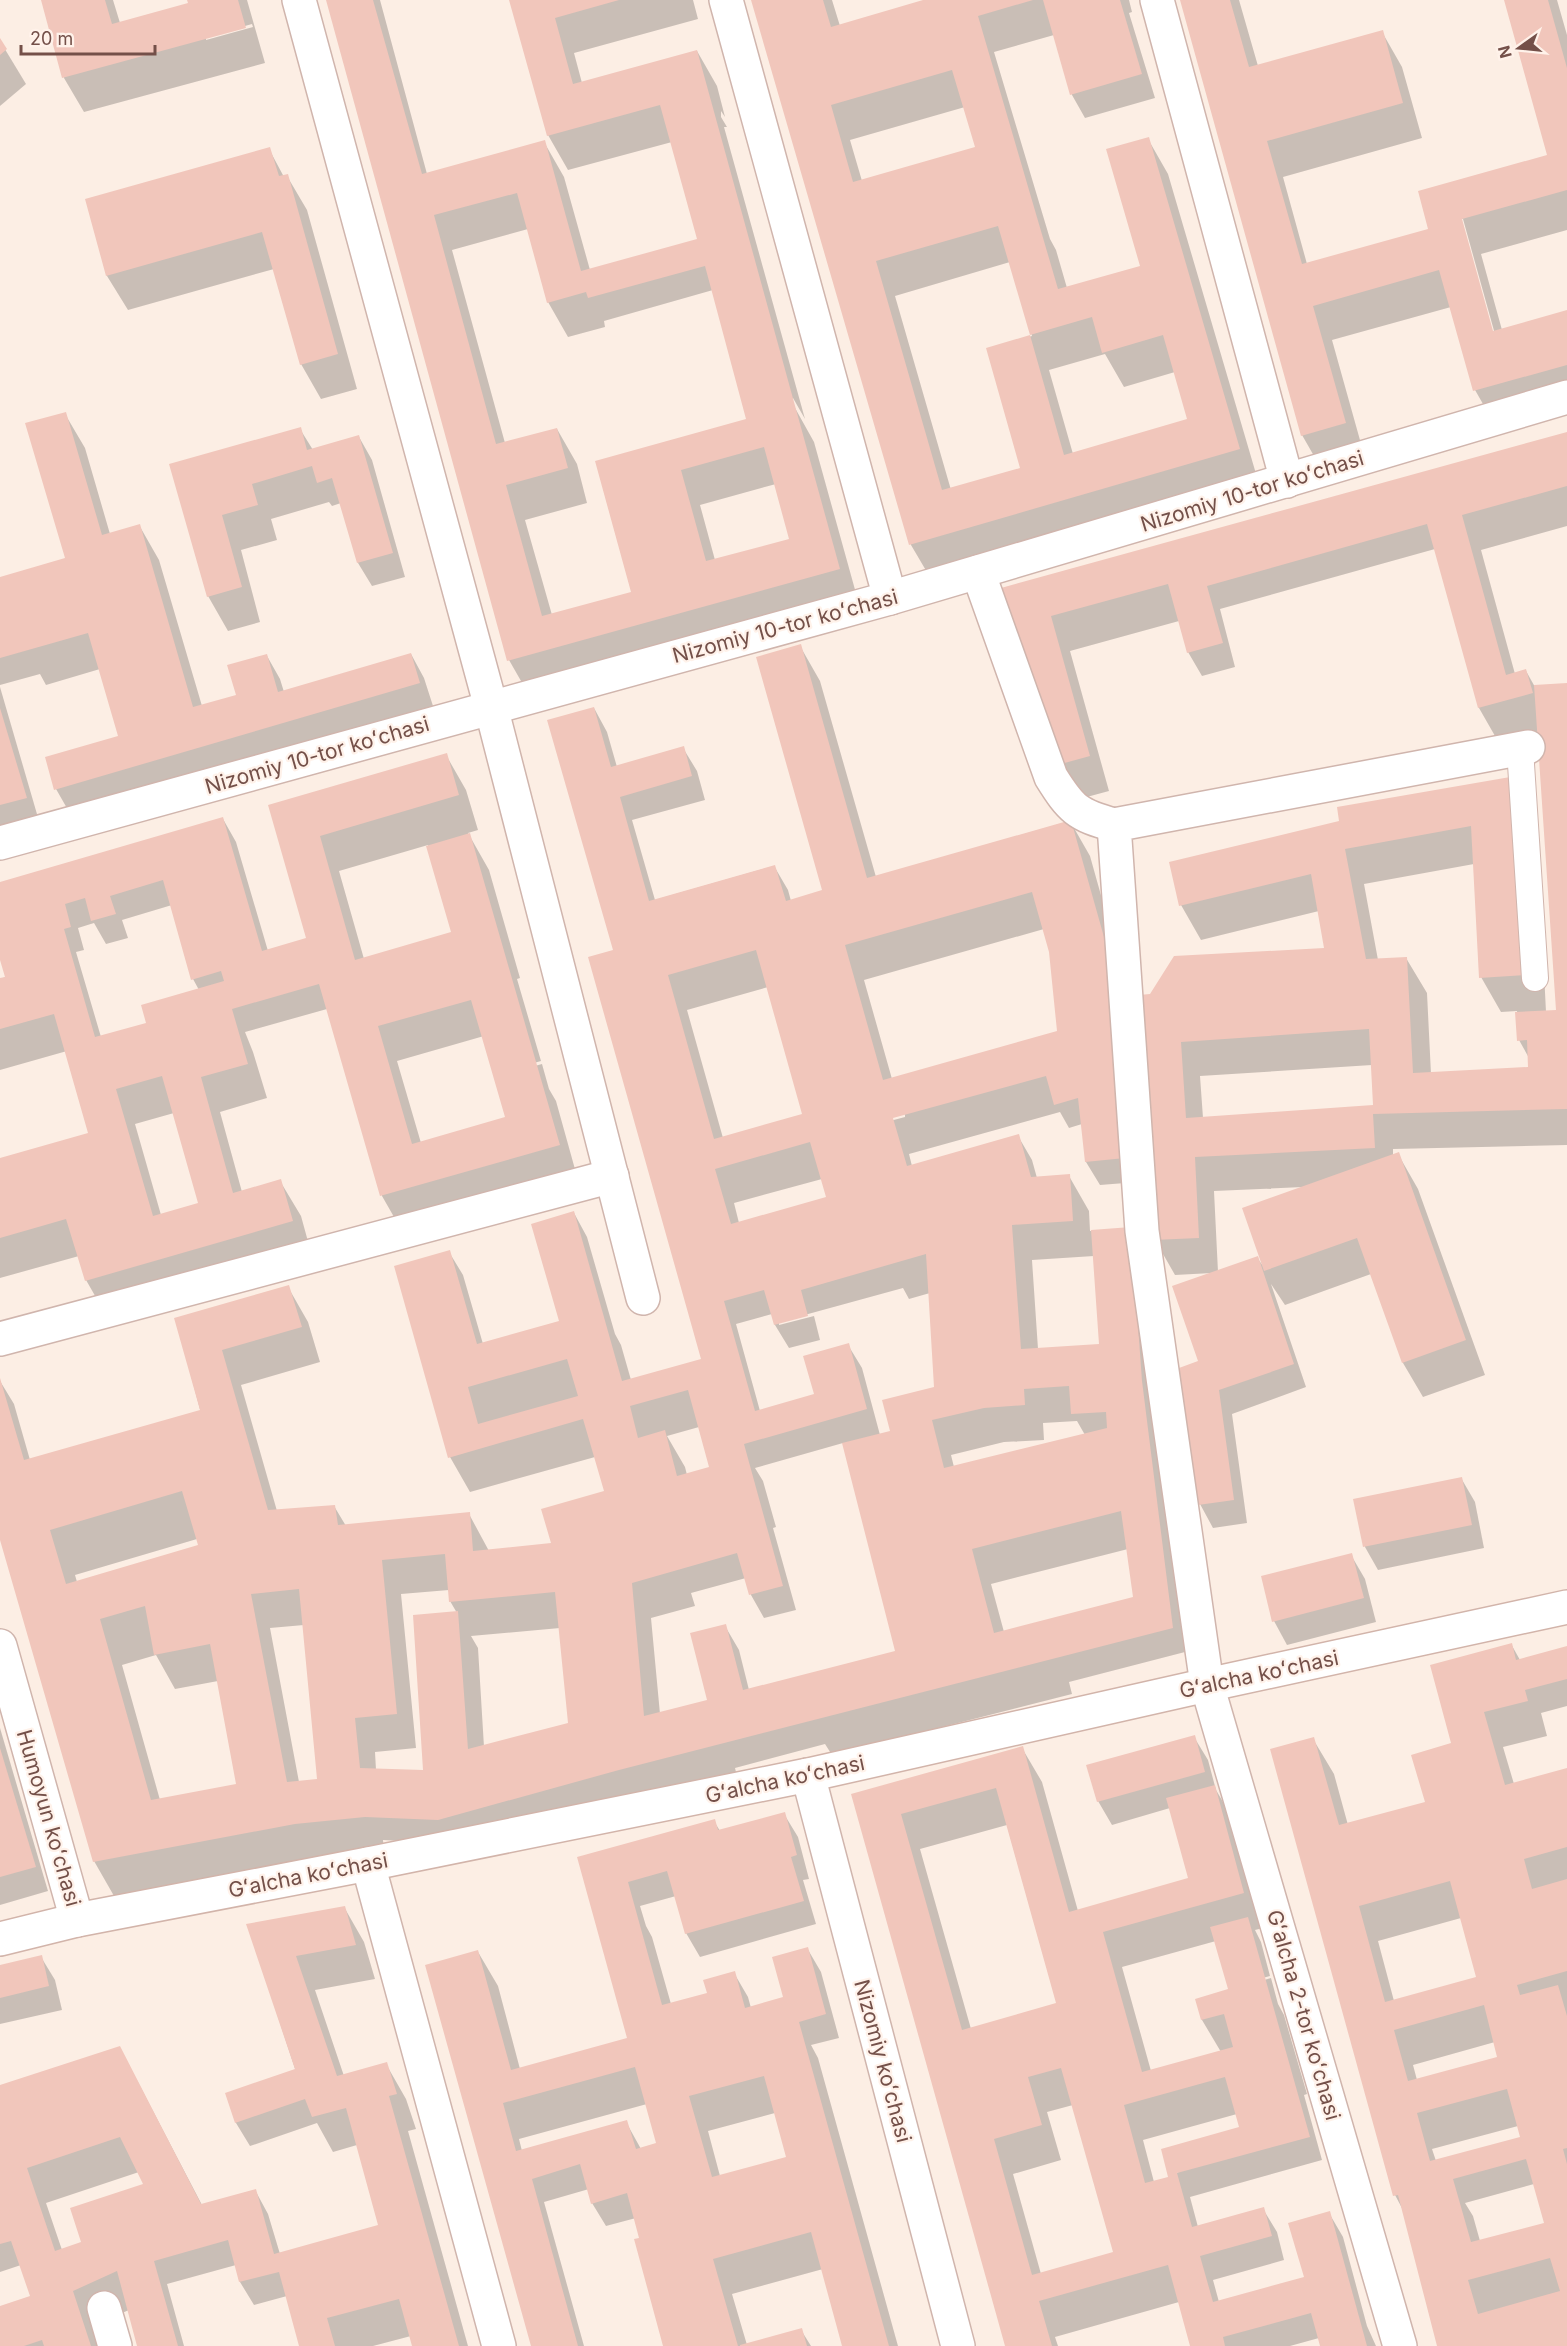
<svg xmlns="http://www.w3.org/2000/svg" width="1567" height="2346" font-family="Inter,sans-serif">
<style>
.shadow{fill:#0003;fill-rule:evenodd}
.building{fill:#f1c6bb;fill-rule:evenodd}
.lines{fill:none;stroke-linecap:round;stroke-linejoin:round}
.lane-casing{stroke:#d0b5ad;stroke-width:28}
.street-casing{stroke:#d0b5ad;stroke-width:36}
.secondary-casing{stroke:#d2b4aa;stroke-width:36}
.lane{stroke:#fff;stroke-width:26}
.street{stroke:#fff;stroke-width:33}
.secondary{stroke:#fff;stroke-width:33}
.labels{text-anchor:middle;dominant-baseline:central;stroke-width:4.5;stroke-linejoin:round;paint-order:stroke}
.street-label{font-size:21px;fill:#745049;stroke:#fff2ea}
</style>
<rect width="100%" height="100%" fill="#fceee4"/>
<g class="shadow">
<path d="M42,0H113L120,23L189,4L188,0H247L265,63L84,112L64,78ZM252,24L253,27L206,40V37Z"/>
<path d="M327,0H380L427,174L544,142L564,177L590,270L699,240L672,142L568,170L548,135L511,0H693L698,19L574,53L582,83L697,51L717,86L725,117L721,111V117L727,127H724L805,419L793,398L790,399L814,442L859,604L529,695L509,660ZM528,229L548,302L568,337L605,327L604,321L713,290L748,420L596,462L632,593L552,615L525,520L587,503L577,464L557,429L505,443L452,250ZM776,484L791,540L715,560L700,505Z"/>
<path d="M752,0H832L840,26L928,0H1129L1132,12L1129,13L1155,98L1085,118L1072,95L1054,35L994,52L1050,239L1056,250L1067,288L1142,267L1148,139L1168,174L1259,484L931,579L911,545ZM965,107L976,148L862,181L850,140ZM1010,262L1032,336L988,349L1022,469L951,490L895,296ZM1105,354L1124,387L1175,372L1189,420L1073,454L1049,370Z"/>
<path d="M1182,0H1239L1258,66L1382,32L1402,67L1422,138L1283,177L1307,264L1430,230L1549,156L1505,0H1557L1567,35V230L1481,254L1502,330L1567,312V405L1495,425L1475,390L1451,307L1332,340L1365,458L1322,470L1302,435ZM1460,219H1463L1496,338H1493Z"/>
<polygon points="0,41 26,84 0,106"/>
<polygon points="269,149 284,177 287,176 307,210 357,389 321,399 301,364 274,269 128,310 107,276 95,228"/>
<polygon points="65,414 85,448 110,534 139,525 159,560 202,706 238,696 267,656 280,679 284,692 411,654 424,678 433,706 262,756 76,824 56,789 120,737 100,669 46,685 40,674 0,685 0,579 67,559"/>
<polygon points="300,429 313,450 359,437 372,460 405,577 372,586 358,563 341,503 332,506 329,502 271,519 277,540 241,550 260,622 228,631 208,596 171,465"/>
<path d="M1567,433V526L1481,550L1515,674L1526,671L1535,687L1567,684V1145L1393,1149V1156L1398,1154L1418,1189L1485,1375L1423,1397L1403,1363L1371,1274L1285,1305L1271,1284L1306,1387L1232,1414L1247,1523L1213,1528L1200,1504V1362L1212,1273L1175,1275L1155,1240L1151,996L1326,950L1319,911L1201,940L1181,905L1171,863L1536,812L1546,1012H1558L1538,732L1499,743L1479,708L1435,549L1220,609L1235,667L1202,676L1188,652L1179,621L1070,651L1109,791L1072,801L1003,589ZM1474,864L1481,977L1501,1012L1517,1011L1519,1040L1529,1058L1530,1068L1431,1074L1427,993L1406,958L1378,960L1364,884ZM1372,1065L1374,1107L1203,1118L1200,1076ZM1303,1187L1264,1267L1257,1258L1218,1272L1214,1191Z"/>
<path d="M800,646L820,681L876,877L1070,821L1090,856L1123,974L1138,1182L1100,1185L1086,1162L1082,1124L1069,1128L1060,1112L909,1154L912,1166L1018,1136L1032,1160L1037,1178L1069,1176L1089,1211L1090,1231L1131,1229L1185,1652L1069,1682L1072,1694L832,1755L825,1744L735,1768L738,1780L453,1844L383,1840L384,1852L315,1859L114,1896L94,1861L0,1535V1381L14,1404L30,1460L202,1417L176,1319L288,1287L308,1322L320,1362L241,1385L277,1511L334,1506L346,1526L469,1514L489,1551L553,1545L606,1492L595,1457L470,1492L450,1457L449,1252L463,1275L483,1344L562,1322L574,1213L587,1237L615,1334L621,1345L631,1380L703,1360L615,951L594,708L607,732L617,767L683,748L697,771L705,800L632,820L655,900L774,866L788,890L791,901L824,891ZM1044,929L1051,952L1059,1032L892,1079L864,980ZM768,987L804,1115L723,1138L687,1010ZM905,1114V1117L886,1122L885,1119ZM822,1179L828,1198L739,1223L734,1203ZM1094,1256L1100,1345L1038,1349L1032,1260ZM903,1288L909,1299L930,1293L936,1388L892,1432L880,1435L862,1368L848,1345L816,1395L760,1411L736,1324L772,1314L775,1325L789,1348L820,1340L814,1316L779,1325V1322ZM1077,1421L1085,1435L954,1467L951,1455L1004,1442L1044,1440L1043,1423ZM699,1427L711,1468L687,1475L685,1467L667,1436ZM843,1443L897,1652L749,1690L739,1650L725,1626L709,1701L660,1714L651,1618L695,1606L691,1593L746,1578L751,1595L764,1618L796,1610L773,1528L776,1527L763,1481L755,1468ZM197,1539L200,1546L77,1582L75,1575ZM1128,1549L1135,1598L1004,1632L991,1584ZM449,1590L450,1601L457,1613L426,1777L376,1770L375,1752L416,1748L401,1594ZM304,1625L319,1781L299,1782L270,1628ZM560,1628L569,1724L484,1747L478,1648L471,1636ZM156,1655L175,1689L218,1681L237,1785L160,1800L122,1665Z"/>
<polygon points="0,687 39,821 0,846"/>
<path d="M446,755L466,790L478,830L468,833L489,870L520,978L517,979L541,1061L499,1073V1076L542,1064L549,1089L556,1101L578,1180L402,1231L382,1196L327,1009L245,1032L253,1052L267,1098L220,1112L242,1192L280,1181L301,1216L312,1256L106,1315L86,1280L79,1256L0,1278V1159L90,1134L67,1051L0,1070V979L6,977L0,955V883L223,819L236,842L268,951L307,939L270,806ZM428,845L453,933L364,959L339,871ZM172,905L193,979L199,990L148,1024L101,1037L76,952L84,950L78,928L94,923L106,944L128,938L122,920ZM484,1036L507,1118L421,1143L397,1061ZM174,1113L200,1204L161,1215L135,1124Z"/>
<polygon points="1461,1478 1475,1502 1484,1548 1378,1570 1365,1547 1355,1501"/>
<polygon points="1351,1555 1365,1579 1376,1622 1287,1645 1274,1621"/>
<path d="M1511,1644L1520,1660L1567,1647V1706L1541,1713L1547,1736L1503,1747L1514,1784L1567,1769V2346H1440L1403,2210L1395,2195L1313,1739L1334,1774L1348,1825L1426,1803L1453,1744ZM1461,1918L1478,1978L1394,2001L1378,1941ZM1495,2042L1499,2058L1417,2080L1413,2065ZM1518,2126L1521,2138L1436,2161L1432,2149ZM1534,2184L1545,2224L1480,2241L1473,2216L1465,2203Z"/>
<polygon points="0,1728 48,1891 0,1905"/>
<path d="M1194,1737L1208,1760L1216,1790L1234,1821L1263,1928L1255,1930L1261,1942L1270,1976L1233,1986V1989L1271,1978L1278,2004L1284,2015L1307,2094L1304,2095L1322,2160L1190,2197L1198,2227L1263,2209L1277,2232L1284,2260L1213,2280L1219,2302L1305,2278L1329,2213L1343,2237L1367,2326L1376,2346H1322L1319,2338L1290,2346H1192L1179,2302L1055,2337L1058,2346H1006L853,1795L1022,1748L1042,1782L1078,1911L1190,1879L1170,1808L1112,1825L1098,1801ZM1007,1825L1057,2004L971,2029L920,1849ZM1216,1941L1230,1990L1197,2000L1202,2020L1221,2052L1151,2071L1122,1967ZM1073,2105L1115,2253L1041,2274L1013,2174L1061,2160L1047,2112ZM1237,2114L1241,2128L1170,2178L1154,2182L1143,2140Z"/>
<path d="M784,1814L798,1837L809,1879L803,1880L816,1924L700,1957L686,1933L676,1896L640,1906L646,1926L652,1937L671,2004L706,1995L734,1973L748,1997L751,2008L785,1998L807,1948L821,1972L839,2038L811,2045L818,2058L898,2346H844L823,2269L732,2294L747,2345L801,2330L811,2346H665L636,2218L606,2226L592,2203L589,2189L544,2202L584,2346H533L478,1952L498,1986L520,2069L629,2039L579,1858L714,1821L720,1831ZM647,2104L658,2145L641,2149L626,2122L522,2151L519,2139ZM775,2113L788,2158L720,2176L708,2131Z"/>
<path d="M344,1907L364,1942L375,1979L315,1990L344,2076L386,2064L406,2099L416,2129L408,2131L468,2346H413L411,2336L373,2346H301L287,2296L254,2305L240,2282L236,2265L167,2284L184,2346H139L129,2310L92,2326L99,2346H0V2307L32,2297L21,2265L0,2272V2087L120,2048L202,2205L255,2190L268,2214L280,2254L379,2226L357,2145L333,2152L317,2123L250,2146L236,2123L226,2094L298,2078L248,1925ZM139,2172L146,2184L83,2243L62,2250L46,2203Z"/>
<polygon points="41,1957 55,1980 62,2010 0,2024 0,1967"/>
</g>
<g class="building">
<polygon points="41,0 105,0 112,24 188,3 187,0 238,0 246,28 62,78"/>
<path d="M326,0H373L422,174L545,140L581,271L697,239L660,105L547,136L509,0H619L555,18L573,84L697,50L840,569L507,661ZM517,193L547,303L586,292L588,298L705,266L746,419L595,461L631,592L542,616L506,485L568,468L557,428L496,444L434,215ZM764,447L789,539L706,561L681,470Z"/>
<path d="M751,0H823L831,27L923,0H1033L978,16L1058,289L1140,266L1106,149L1149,137L1240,449L909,545ZM952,70L975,147L853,182L831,105ZM998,226L1030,335L1092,317L1102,353L1163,335L1187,419L1064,455L1030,335L986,348L1020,468L942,490L876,261Z"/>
<polygon points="1043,0 1120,0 1142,74 1070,95"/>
<polygon points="1180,0 1230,0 1249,67 1383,30 1403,103 1267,141 1302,264 1428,229 1418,191 1547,155 1504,0 1548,0 1567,68 1567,190 1462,219 1493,331 1567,310 1567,365 1473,391 1439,270 1313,306 1346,423 1301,436"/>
<polygon points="0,38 7,49 0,55"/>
<polygon points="270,147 279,176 288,174 338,354 300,365 262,232 106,276 85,199"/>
<polygon points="66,412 102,535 140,524 193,707 236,695 227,665 267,654 278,692 411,653 420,683 54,790 45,757 118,736 88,633 0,658 0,577 65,558 25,423"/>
<polygon points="301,427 307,450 359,435 393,553 357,563 332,478 317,483 312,466 252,484 258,505 222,515 242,587 207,597 169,464"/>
<polygon points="1567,432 1567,486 1462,515 1506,675 1526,669 1533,693 1478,708 1427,524 1207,586 1223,643 1187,653 1168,584 1051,616 1090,756 1050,767 1001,588"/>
<path d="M801,644L867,878L1071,820L1104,937L1125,1158L1085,1162L1078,1098L1054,1105L1046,1076L893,1118L907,1166L1019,1134L1031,1177L1070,1174L1073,1221L1012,1225L1021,1349L1099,1344L1091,1230L1131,1227L1142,1381L1173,1628L619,1770L438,1820L365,1817L295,1824L93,1862L0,1540V1378L24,1460L200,1410L174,1318L289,1285L302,1327L222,1350L268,1510L335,1505L338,1525L470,1512L473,1551L551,1543L541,1509L604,1491L583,1419L448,1458L394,1266L450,1250L477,1344L559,1321L531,1224L574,1211L622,1381L701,1359L588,957L613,950L547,720L594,707L611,767L684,746L692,776L620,797L649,901L775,865L786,901L822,890L756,657ZM1032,892L1049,952L1057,1031L883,1080L845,945ZM756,950L802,1114L714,1139L668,975ZM810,1142L826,1197L731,1224L715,1169ZM926,1254L934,1387L882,1400L890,1431L842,1443L895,1651L743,1690L726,1624L690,1633L707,1700L644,1716L632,1583L737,1553L749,1595L783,1586L744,1444L867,1409L849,1343L803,1356L814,1394L755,1411L724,1301L764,1290L774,1325L808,1316L801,1290ZM567,1359L578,1396L478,1424L468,1387ZM1069,1386L1071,1414L1106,1412L1107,1428L944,1468L932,1420L984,1408L1025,1405L1024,1389ZM688,1390L709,1467L677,1476L665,1430L638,1438L630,1406ZM182,1491L198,1545L66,1584L50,1530ZM1121,1511L1133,1597L994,1633L972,1549ZM445,1554L449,1602L555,1592L568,1723L468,1749L458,1611L413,1615L423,1770L360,1768L355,1718L397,1714L382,1560ZM299,1589L317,1779L287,1782L251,1594ZM145,1606L154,1655L210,1644L236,1784L151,1800L100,1619Z"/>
<path d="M1567,683V1109L1373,1114L1375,1148L1195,1157L1199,1238L1153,1240L1139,995L1150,994L1174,956L1324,948L1311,874L1179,906L1169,862L1339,821L1337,807L1516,776L1527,975L1479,978L1471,826L1345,849L1366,959L1407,957L1413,1073L1528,1067L1527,1040L1517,1041L1515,1012L1556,1010L1534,685ZM1369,1029L1373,1105L1186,1118L1181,1042Z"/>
<polygon points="0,708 27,798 0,805"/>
<path d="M447,753L459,795L320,836L355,960L451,932L426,846L470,833L560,1145L380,1196L319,984L232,1009L248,1064L201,1077L233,1193L281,1179L293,1221L85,1281L66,1219L0,1238V1158L88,1133L54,1014L0,1029V978L5,977L0,960V882L223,817L262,951L306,938L268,805ZM163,880L191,980L221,971L224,981L141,1005L146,1023L95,1037L64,929L71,927L65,904L85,898L91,921L116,914L110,896ZM471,1000L505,1117L412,1144L378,1026ZM162,1076L198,1203L153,1216L116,1089Z"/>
<polygon points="1399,1152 1466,1340 1402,1363 1357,1238 1264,1271 1242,1208"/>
<polygon points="1258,1256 1294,1364 1219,1390 1234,1500 1198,1505 1179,1368 1198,1361 1172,1286"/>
<polygon points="1462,1477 1472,1525 1363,1547 1353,1499"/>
<polygon points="1352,1553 1364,1598 1272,1622 1261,1576"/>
<path d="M1512,1643L1516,1660L1567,1646V1679L1525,1690L1528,1701L1484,1712L1505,1785L1567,1768V1847L1524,1859L1532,1889L1567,1879V1971L1517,1985L1520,1995L1558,1985L1567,2016V2148L1563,2149L1567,2164V2346H1437L1398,2195L1393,2196L1270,1749L1314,1737L1339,1825L1425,1802L1411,1755L1451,1743L1430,1665ZM1450,1881L1476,1977L1385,2002L1359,1906ZM1484,2005L1497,2057L1408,2081L1394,2030ZM1507,2089L1520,2137L1430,2161L1417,2113ZM1526,2159L1544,2223L1471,2242L1453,2179ZM1550,2258L1560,2291L1478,2314L1468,2280Z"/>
<polygon points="1195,1735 1205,1772 1097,1802 1086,1765"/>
<path d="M1023,1746L1069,1912L1188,1878L1166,1798L1215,1785L1244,1893L1103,1932L1142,2072L1233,2047L1224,2014L1201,2020L1195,1999L1228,1989L1210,1927L1248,1917L1310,2137L1177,2173L1192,2227L1264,2207L1272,2236L1200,2256L1213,2302L1304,2277L1288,2223L1330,2211L1367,2346H1320L1311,2313L1223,2337L1225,2346H1190L1168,2265L1039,2301L1052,2346H1005L851,1794ZM996,1788L1056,2003L962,2030L901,1814ZM1061,2068L1113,2252L1032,2275L994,2139L1042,2125L1028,2077ZM1225,2077L1239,2127L1161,2149L1168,2177L1145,2183L1124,2105Z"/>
<polygon points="0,1748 36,1867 0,1877"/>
<path d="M785,1812L797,1855L791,1857L804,1901L685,1934L667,1871L628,1882L662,2005L707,1993L703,1980L735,1971L745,2008L783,1997L772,1957L808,1947L826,2014L799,2022L889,2346H842L811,2232L713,2259L738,2346H663L634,2239L639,2238L627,2193L591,2204L580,2164L532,2179L578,2346H531L425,1965L478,1950L511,2070L627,2038L577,1857L715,1819L718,1830ZM635,2067L656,2143L636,2149L627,2120L516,2151L503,2103ZM764,2076L786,2157L712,2177L689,2096Z"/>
<path d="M345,1906L356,1945L296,1956L337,2076L387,2062L397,2094L389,2096L459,2346H412L399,2299L327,2318L335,2346H299L279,2272L239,2282L228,2240L154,2261L178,2346H137L117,2271L73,2291L91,2346H44L42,2340L24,2346H0V2306L30,2296L11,2241L0,2244V2085L120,2046L201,2204L256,2189L274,2254L378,2225L346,2108L312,2117L305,2099L235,2123L225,2093L295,2069L246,1924ZM120,2137L143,2184L70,2208L81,2242L55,2251L27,2168Z"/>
<polygon points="42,1955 49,1986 0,1998 0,1965"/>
<polygon points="802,2328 807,2346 740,2346 740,2345"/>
</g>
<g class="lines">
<g class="lane-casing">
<polyline id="lane" points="1520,749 1535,978"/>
</g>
<g class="street-casing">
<g id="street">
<polyline points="299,0 491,707 643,1298"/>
<polyline points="726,0 890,598"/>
<polyline points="1157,0 1287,481"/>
<path d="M978,572L1051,777C1071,809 1077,815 1114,825"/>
<polyline points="0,843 890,598 1567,397"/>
<polyline points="0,1339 612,1176"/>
<polyline points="0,1646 77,1920"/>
<polyline points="808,1775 958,2346"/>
<polyline points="368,1864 499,2346"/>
<polyline points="104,2308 115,2346"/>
<polyline points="1400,2346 1207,1685 1142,1231 1114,825 1528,747"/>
</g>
</g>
<g class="secondary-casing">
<polyline id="secondary" points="0,1939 77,1920 368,1864 808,1775 1207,1685 1567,1607"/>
</g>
<use href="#lane" class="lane"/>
<use href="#street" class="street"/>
<use href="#secondary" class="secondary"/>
</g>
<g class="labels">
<g class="street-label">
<text transform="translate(1252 491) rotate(-17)">Nizomiy 10-tor koʻchasi</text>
<text transform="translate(785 626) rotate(-15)">Nizomiy 10-tor koʻchasi</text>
<text transform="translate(317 755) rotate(-16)">Nizomiy 10-tor koʻchasi</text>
<text transform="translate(1259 1674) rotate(-12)">Gʻalcha koʻchasi</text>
<text transform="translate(785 1779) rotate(-12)">Gʻalcha koʻchasi</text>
<text transform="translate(49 1818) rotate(74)">Humoyun koʻchasi</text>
<text transform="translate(308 1875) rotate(-11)">Gʻalcha koʻchasi</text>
<text transform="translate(1304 2015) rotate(74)">Gʻalcha 2-tor koʻchasi</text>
<text transform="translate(883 2061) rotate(75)">Nizomiy koʻchasi</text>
</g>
</g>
<g transform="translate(1519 48) rotate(255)" stroke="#fff2ea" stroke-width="4.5" paint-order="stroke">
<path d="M0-4.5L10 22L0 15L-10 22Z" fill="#745049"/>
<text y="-9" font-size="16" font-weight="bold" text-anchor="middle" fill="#745049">N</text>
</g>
<path d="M21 45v9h134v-9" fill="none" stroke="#745049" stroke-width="3"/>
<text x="30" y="45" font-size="18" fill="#745049" stroke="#fff2ea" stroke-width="4.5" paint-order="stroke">20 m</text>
</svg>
